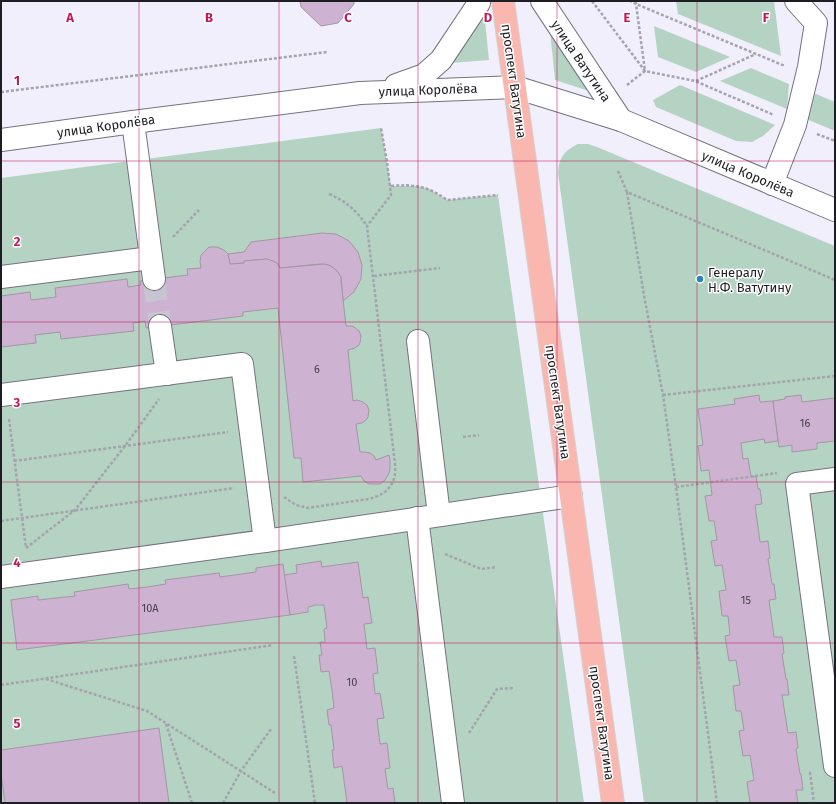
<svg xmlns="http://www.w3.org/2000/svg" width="836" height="804" font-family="'Fira Sans',sans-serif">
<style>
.green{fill:#b5d3c2}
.building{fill:#ceb2d1;stroke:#a397a4}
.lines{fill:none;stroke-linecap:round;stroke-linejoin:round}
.minor-tunnel{stroke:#c7c5d1;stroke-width:22;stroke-dasharray:22 11;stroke-linecap:butt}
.minor-casing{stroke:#757281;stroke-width:24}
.major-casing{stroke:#d2d2d3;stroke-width:24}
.path{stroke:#a5a3ad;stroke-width:2.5;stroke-dasharray:3 2;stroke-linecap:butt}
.minor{stroke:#fff;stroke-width:22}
.major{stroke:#f9b7b0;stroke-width:22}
.grid{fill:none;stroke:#c2185b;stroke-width:1;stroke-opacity:0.55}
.poi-dot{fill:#2d83b2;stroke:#fefefe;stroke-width:1.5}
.labels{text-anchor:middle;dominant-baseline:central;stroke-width:3;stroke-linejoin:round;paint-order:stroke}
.number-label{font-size:11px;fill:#4a424e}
.street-label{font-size:13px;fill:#1e1d23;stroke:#fefefe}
.poi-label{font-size:13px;fill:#1e1d23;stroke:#fefefe;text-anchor:start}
.grid-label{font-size:13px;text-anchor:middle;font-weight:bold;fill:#c2185b;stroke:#fefefe;stroke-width:3;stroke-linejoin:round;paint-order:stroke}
</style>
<rect width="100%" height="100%" fill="#f1effc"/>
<g class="green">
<polygon points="676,1 774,1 781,56 678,14"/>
<polygon points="484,12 489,60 451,63"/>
<polygon points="654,26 730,57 696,72 658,57"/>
<polygon points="550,31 592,92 555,80"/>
<polygon points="751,68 789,84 787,109 720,81"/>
<polygon points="680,85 775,125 763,136 752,142 736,141 656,107 653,100"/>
<polygon points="809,91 835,102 835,131 804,118"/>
<polygon points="381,128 391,186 418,186 429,189 447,200 498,195 584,803 1,803 1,178"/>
<path d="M578,144H588L597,147L835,246V803H644L558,173C559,157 564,151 578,144Z"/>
</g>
<g class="building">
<polygon points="300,1 354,1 354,4 338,23 321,26 301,7"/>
<polygon points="322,233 336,234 349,241 358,252 362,265 361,279 354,292 343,301 341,277 337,271 331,266 328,265 320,264 280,268 278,264 273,261 267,259 244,261 244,263 230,264 228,254 244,252 251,242"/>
<polygon points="209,247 217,247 224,250 228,254 230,264 244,263 244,261 267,259 273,261 278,264 280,268 324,264 331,266 337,271 341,277 341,281 346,326 352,326 354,327 359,331 361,336 360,343 359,345 355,348 348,350 353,401 357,400 363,402 367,405 369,410 368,417 366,420 362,423 356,424 360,452 365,452 370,453 374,456 376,460 389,455 390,459 390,470 389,473 385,480 380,484 369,484 364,481 361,476 303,482 301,458 294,458 278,308 243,312 243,316 146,328 145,321 133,323 134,331 61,339 60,332 35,335 36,343 1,347 1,296 30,292 31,300 56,297 55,288 127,279 128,287 141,285 140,281 188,275 187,269 201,268 200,262 201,255"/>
<polygon points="759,395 760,402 773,401 778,441 765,443 764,439 741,443 743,459 748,458 751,477 756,476 758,489 760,489 762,504 755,505 760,542 768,541 770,558 768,559 772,584 774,584 776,599 769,600 774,637 782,637 784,653 782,654 786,679 787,679 789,695 782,695 788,733 796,732 798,748 796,749 800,774 801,774 803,790 796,790 798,803 750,803 747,782 754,780 750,755 743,756 739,731 744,730 741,711 736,711 733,686 740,685 736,660 729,661 725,636 730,635 728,616 722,616 719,591 726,590 722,565 715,566 711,541 717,540 714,521 709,521 705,496 712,495 709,470 701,471 698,446 703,445 698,409 735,404 734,399"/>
<polygon points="801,395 802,402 835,398 835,441 817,443 817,449 792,452 792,445 779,447 773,401 785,399 785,397"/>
<polygon points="321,561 322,567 358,562 363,598 368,597 372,623 364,624 367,649 375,648 378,673 373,674 375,694 380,693 384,718 377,719 380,744 387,743 390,768 385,769 388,789 393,788 395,803 347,803 342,766 334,768 332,750 334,750 331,725 329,725 327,710 334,708 332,690 329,671 321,672 319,655 322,655 320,642 325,642 324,629 327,628 324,605 316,605 308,607 308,612 290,615 284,575 297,573 296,565"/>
<polygon points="283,564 290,615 17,650 11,600 38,596 38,600 56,598 75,596 74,592 128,584 129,589 147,587 166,584 165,580 219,573 220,577 256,572 256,568"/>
<polygon points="159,728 169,803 5,803 1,773 1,750"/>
</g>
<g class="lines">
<polyline class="minor-tunnel" points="154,279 160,326"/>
<g class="minor-casing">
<g id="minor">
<polyline points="542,1 621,120"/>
<polyline points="396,85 424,75 441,60 479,3 479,1"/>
<polyline points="133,122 154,279"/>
<polyline points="1,140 133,122 360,93 515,87 621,120 835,210"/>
<polyline points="772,184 795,125 809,67 816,23 796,1"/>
<polyline points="1,277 151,258"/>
<polyline points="160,326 167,374"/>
<polyline points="418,341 439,515"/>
<polyline points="1,395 242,364 265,541"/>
<polyline points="835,479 797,484 835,766"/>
<polyline points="417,518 453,803"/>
<polyline points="1,577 265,541 571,496"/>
</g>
</g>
<g class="major-casing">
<polyline id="major" points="503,1 613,803"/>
</g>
<g class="path">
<polyline points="592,1 645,71 695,81 774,115"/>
<polyline points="636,1 636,4 785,66"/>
<polyline points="696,81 756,54"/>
<polyline points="627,85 645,71 636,4 630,1"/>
<polyline points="1,92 327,52"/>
<polyline points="817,134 835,141"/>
<polyline points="618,171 627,192 835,280"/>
<path d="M391,186C413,184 428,186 447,200L498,195"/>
<polyline points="627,192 645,301 663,395 676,487 717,803"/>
<path d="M329,194C346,201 356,210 367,226"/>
<polyline points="173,237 199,210"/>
<polyline points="374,276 440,268"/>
<polyline points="663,395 835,376"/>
<polyline points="9,419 26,548"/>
<polyline points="463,437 479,435"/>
<polyline points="14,461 228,432"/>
<polyline points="676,487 777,473"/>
<path d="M284,497L296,505L308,508L368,499C387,495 397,484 395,464L367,226L391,195L387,162L381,128"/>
<polyline points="1,521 234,488"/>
<polyline points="26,548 75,510 125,446 159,399"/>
<polyline points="445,554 481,569 497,567"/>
<polyline points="294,656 315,803"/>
<polyline points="46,679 147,711 275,793"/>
<polyline points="1,685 273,645"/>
<polyline points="166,724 192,803"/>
<polyline points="469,733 497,689 513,688"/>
<polyline points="810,772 814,803"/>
<polyline points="223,803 241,771 271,729"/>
</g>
<use href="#minor" class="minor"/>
<use href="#major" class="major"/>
</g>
<path class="grid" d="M139,1V803M279,1V803M418,1V803M557,1V803M697,1V803M1,161H835M1,322H835M1,482H835M1,643H835"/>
<circle class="poi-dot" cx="700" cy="279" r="4"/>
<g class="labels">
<g class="number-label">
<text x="317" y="369">6</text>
<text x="805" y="423">16</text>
<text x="746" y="600">15</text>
<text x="150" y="608">10А</text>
<text x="352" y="682">10</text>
</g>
<g class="street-label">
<text transform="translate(581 61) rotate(56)">улица Ватутина</text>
<text transform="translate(514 81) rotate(82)">проспект Ватутина</text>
<text transform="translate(428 90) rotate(-2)">улица Королёва</text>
<text transform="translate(106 126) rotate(-8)">улица Королёва</text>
<text transform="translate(748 174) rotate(23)">улица Королёва</text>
<text transform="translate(558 402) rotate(82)">проспект Ватутина</text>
<text transform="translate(602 723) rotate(82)">проспект Ватутина</text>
</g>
<g class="poi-label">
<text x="708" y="272">Генералу<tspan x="708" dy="15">Н.Ф. Ватутину</tspan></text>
</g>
</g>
<g class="grid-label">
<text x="70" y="22">A</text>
<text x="209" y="22">B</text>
<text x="348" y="22">C</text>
<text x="488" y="22">D</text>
<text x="627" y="22">E</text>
<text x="766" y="22">F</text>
<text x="17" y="85">1</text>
<text x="17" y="246">2</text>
<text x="17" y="407">3</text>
<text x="17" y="567">4</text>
<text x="17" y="728">5</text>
</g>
<rect width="836" height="804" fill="none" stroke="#1e1d23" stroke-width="4"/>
</svg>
